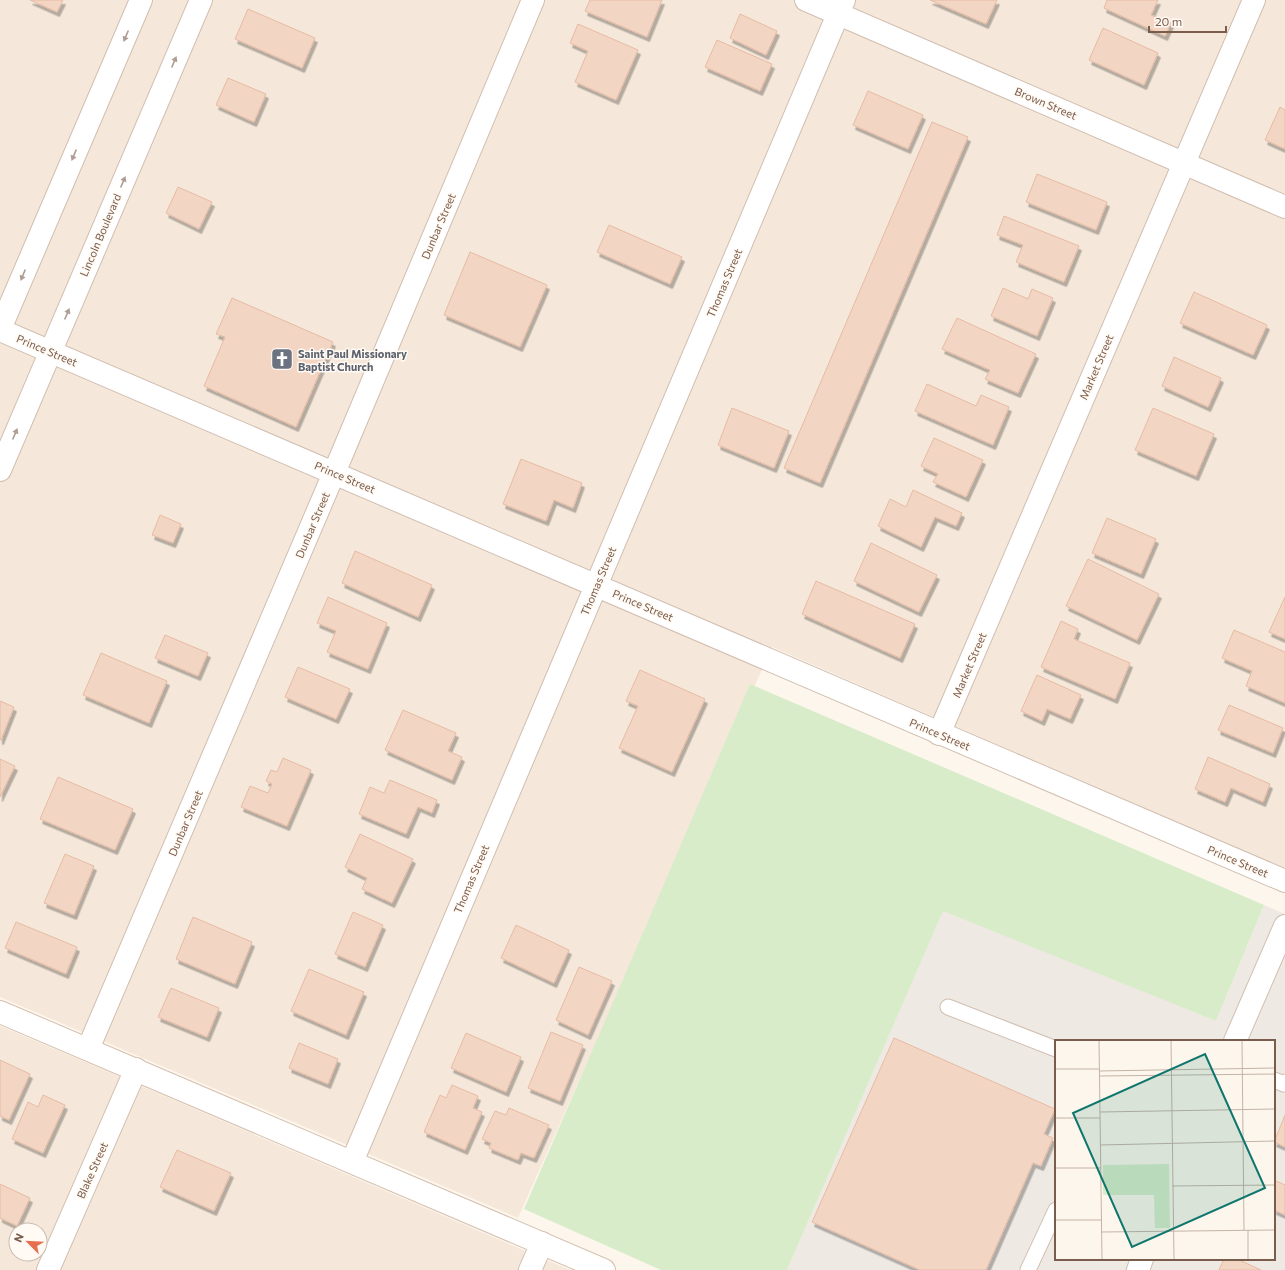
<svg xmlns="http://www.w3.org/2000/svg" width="1285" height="1270" font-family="Commissioner,sans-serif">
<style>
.residential{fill:#f5e8da;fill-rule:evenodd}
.industrial{fill:#efe9e4;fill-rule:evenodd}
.green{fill:#d8ecc9}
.building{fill:#f3d5c3;stroke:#e6bba3;filter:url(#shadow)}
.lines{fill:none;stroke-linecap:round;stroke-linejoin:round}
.lane-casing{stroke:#d1beb0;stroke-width:17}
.street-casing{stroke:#d1beb0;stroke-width:24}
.secondary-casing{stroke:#d6c0b0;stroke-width:24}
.lane{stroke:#fff;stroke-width:15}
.street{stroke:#fff;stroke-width:22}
.secondary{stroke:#fff;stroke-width:22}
.oneway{fill:#af9d94}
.labels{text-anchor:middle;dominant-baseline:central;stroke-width:3;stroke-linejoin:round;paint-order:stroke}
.street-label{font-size:11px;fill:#7a5c4d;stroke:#fffaf3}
.worship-label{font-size:11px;font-weight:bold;fill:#5b616d;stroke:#fffaf3;text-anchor:start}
.inset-road{fill:none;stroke:#c5b3a7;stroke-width:1}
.view{fill:#0f766e;fill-opacity:0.15;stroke:#0f766e;stroke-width:2}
.inset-edge{fill:none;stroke:#7a5c4d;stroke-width:2}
</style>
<defs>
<filter id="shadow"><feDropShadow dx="2.5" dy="4.5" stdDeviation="0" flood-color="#0004"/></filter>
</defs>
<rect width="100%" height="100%" fill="#fdf6ec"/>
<g class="residential">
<polygon points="0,0 1285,0 1285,869 772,647 518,1218 0,997"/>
<path d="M0,1026L83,1061L570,1270H0ZM16,1230H40V1254H16Z"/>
</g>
<path class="industrial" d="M1264,905L1285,914V1270H787L943,910L1216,1021ZM1056,1041H1274V1259H1056Z"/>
<polygon class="green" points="750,684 1264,905 1216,1021 943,911 787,1270 661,1270 524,1209"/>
<g class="building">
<polygon points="30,0 63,0 57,12"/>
<polygon points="590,0 662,0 647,37 585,11"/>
<polygon points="930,0 997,0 986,24"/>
<polygon points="1107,0 1158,0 1151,15 1171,23 1165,36 1104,8"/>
<polygon points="248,9 315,38 302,68 235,39"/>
<polygon points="740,14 777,31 766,55 730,38"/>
<polygon points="578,24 638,50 616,100 575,82 588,51 570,43"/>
<polygon points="1103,28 1158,53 1144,85 1089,60"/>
<polygon points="717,40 772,64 760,91 705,67"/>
<polygon points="228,78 266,94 254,122 216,105"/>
<polygon points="868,91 923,115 908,149 853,125"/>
<polygon points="1280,107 1285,110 1285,149 1265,140"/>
<polygon points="932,122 968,137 820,483 784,468"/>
<polygon points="1037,174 1107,202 1096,230 1026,202"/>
<polygon points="178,187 212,202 199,229 166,213"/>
<polygon points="1004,216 1079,246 1064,282 1016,262 1023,245 997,235"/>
<polygon points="609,225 682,257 670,284 597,252"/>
<polygon points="470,252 547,285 520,347 444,315"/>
<polygon points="1003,288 1028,299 1032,289 1053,298 1037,336 991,316"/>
<polygon points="1194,292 1267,325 1253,355 1180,323"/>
<polygon points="232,298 333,342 296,427 204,386 225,337 216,334"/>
<polygon points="957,318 1036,354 1018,393 985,379 990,370 942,349"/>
<polygon points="1174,357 1221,378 1208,407 1162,386"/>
<polygon points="927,384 976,406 981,395 1009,407 993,445 915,411"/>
<polygon points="732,408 789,431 774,468 718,445"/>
<polygon points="1153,408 1214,434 1196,476 1135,450"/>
<polygon points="934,438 983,460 966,497 933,482 938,474 921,466"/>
<polygon points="521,459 582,483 573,508 554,500 546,521 503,504"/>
<polygon points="913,490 962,513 956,526 935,517 921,547 878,526 890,499 906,507"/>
<polygon points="160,515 181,524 173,543 152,535"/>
<polygon points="1107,518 1156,539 1141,574 1092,553"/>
<polygon points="871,543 937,575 919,612 854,581"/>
<polygon points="355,551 432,585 418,617 342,583"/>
<polygon points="1088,559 1159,594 1137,640 1066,606"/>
<polygon points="816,581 915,624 900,658 802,614"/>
<polygon points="328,597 387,623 368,669 327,652 336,631 317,623"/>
<polygon points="1285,597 1285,639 1269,632"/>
<polygon points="1061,621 1078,629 1074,639 1130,663 1115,699 1041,667"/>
<polygon points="1234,630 1285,652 1285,703 1246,686 1252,671 1222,658"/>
<polygon points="165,635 208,653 198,676 155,658"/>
<polygon points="101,653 167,681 149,723 83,695"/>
<polygon points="298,667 350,689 336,719 285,697"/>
<polygon points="640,670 705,699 672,772 619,748 638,706 626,701"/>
<polygon points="1037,675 1081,695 1070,719 1047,709 1042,721 1021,711"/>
<polygon points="0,701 14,707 1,740 0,740"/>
<polygon points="1229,705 1283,728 1273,753 1218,730"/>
<polygon points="403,710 456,733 448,751 462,757 452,780 385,750"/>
<polygon points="1208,757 1270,784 1263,802 1231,788 1225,802 1195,789"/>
<polygon points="283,758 311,770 287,826 241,807 250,786 268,793 272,784 266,781 271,770 277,772"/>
<polygon points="0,759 15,766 0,797"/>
<polygon points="58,777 133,809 115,850 40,819"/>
<polygon points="390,780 437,800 432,813 418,807 406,834 359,814 370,787 384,793"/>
<polygon points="360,834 413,859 392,903 362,889 367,878 345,867"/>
<polygon points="65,854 94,866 74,915 44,903"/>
<polygon points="353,912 383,925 365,967 335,954"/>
<polygon points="193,917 252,942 235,984 176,959"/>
<polygon points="16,922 77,947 66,974 5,948"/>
<polygon points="516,925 569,950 554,983 501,958"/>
<polygon points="579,967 612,981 588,1035 556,1020"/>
<polygon points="309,969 364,992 346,1035 291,1011"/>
<polygon points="171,988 219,1008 207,1037 158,1017"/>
<polygon points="551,1032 583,1045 560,1101 528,1088"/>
<polygon points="466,1033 521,1057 506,1092 451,1068"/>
<polygon points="894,1038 1055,1109 1044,1134 1053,1138 1041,1166 1033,1163 986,1270 920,1270 812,1222"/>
<polygon points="299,1043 338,1059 328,1084 289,1068"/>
<polygon points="0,1060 30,1074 9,1120 0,1116"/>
<polygon points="452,1085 478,1096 473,1108 482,1112 465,1150 424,1132 440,1095 446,1098"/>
<polygon points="43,1095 65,1105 43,1153 12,1139 28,1102 38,1107"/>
<polygon points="509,1108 549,1125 534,1158 521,1153 518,1160 489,1148 491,1143 482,1139 495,1111 506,1115"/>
<polygon points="1285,1115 1285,1147 1274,1142"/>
<polygon points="177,1150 231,1173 214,1211 160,1187"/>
<polygon points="1274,1180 1285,1185 1285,1215 1274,1210"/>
<polygon points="0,1184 30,1198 17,1226 0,1218"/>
<polygon points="1224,1259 1237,1259 1261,1270 1219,1270"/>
</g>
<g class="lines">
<g class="lane-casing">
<g id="lane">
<polyline points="948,1007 1056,1049"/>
<polyline points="1274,1080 1284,1084 1285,1082"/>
<polyline points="1028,1270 1056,1210"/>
</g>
</g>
<g class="street-casing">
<g id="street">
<polyline points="806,0 1285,207"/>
<polyline points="0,329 141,0"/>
<polyline points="0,330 1285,881"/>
<polyline points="0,470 201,0"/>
<polyline points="939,734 1254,0"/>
<polyline points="1235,1041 1285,926"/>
<polyline points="88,1049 334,473 533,0"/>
<polyline points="352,1162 844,0"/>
<polyline points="48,1270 136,1069"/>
<polyline points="530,1270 542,1243"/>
<polyline points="1138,1270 1142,1259"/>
</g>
</g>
<g class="secondary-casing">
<polyline id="secondary" points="0,1012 604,1270"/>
</g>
<use href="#lane" class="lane"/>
<use href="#street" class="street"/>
<use href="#secondary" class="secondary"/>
</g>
<defs><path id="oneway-solid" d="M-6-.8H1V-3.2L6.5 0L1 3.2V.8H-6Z"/></defs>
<g class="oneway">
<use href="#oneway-solid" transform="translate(126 36) rotate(113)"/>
<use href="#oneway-solid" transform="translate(174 62) rotate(-67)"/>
<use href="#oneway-solid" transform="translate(74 155) rotate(113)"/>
<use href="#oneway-solid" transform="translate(123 182) rotate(-67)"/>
<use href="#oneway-solid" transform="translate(23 275) rotate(113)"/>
<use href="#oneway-solid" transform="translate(67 314) rotate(-67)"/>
<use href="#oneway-solid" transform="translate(15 434) rotate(-67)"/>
</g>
<defs>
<g id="church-square" transform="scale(1.15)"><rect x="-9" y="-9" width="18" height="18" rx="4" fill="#6b7280" stroke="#fffaf3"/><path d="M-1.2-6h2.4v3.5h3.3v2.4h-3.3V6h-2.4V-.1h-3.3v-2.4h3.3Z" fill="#fff"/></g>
</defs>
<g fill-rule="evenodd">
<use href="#church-square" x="282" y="359"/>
</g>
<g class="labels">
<g class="street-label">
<text transform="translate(1046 103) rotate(23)">Brown Street</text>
<text transform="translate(438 226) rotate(-67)">Dunbar Street</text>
<text transform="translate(100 235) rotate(-67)">Lincoln Boulevard</text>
<text transform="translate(724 283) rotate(-67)">Thomas Street</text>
<text transform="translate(47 350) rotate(23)">Prince Street</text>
<text transform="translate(1096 367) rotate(-67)">Market Street</text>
<text transform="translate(345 477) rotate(23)">Prince Street</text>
<text transform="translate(312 525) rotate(-67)">Dunbar Street</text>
<text transform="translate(598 581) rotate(-67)">Thomas Street</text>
<text transform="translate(643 605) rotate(23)">Prince Street</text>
<text transform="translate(969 665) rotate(-67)">Market Street</text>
<text transform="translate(940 734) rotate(23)">Prince Street</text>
<text transform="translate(185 823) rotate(-67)">Dunbar Street</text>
<text transform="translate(1238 861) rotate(23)">Prince Street</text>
<text transform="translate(471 879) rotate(-67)">Thomas Street</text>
<text transform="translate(92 1170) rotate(-66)">Blake Street</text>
</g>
<g class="worship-label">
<text x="298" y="353">Saint Paul Missionary<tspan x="298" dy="13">Baptist Church</tspan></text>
</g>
</g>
<g transform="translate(1055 1040)">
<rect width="220" height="220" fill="#fdf6ec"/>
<path d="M114,124L115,188H100L99,155H48V125Z" fill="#d8ecc9"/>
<path class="inset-road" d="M44,1L47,219M116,1L119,219M187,1L189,190M0,29H44M44,31L220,28M44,36L220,34M45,72L220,69M0,78H45M45,105L220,101M0,128H46M117,146L220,145M0,180H46M193,190V219M46,192L220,190"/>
<path class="view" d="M150,14L210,148L77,207L18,73Z"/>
<rect width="220" height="220" class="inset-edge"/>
</g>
<g transform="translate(28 1242) rotate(294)"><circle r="19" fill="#fffaf3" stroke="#cabbb1"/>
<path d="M0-3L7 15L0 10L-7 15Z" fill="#e76f51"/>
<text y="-6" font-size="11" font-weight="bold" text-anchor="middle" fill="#7a5c4d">N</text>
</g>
<path d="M1149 26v6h77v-6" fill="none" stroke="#7a5c4d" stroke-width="2"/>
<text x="1155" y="26" font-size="12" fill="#7a5c4d" stroke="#fffaf3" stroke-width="3" paint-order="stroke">20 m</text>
</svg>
